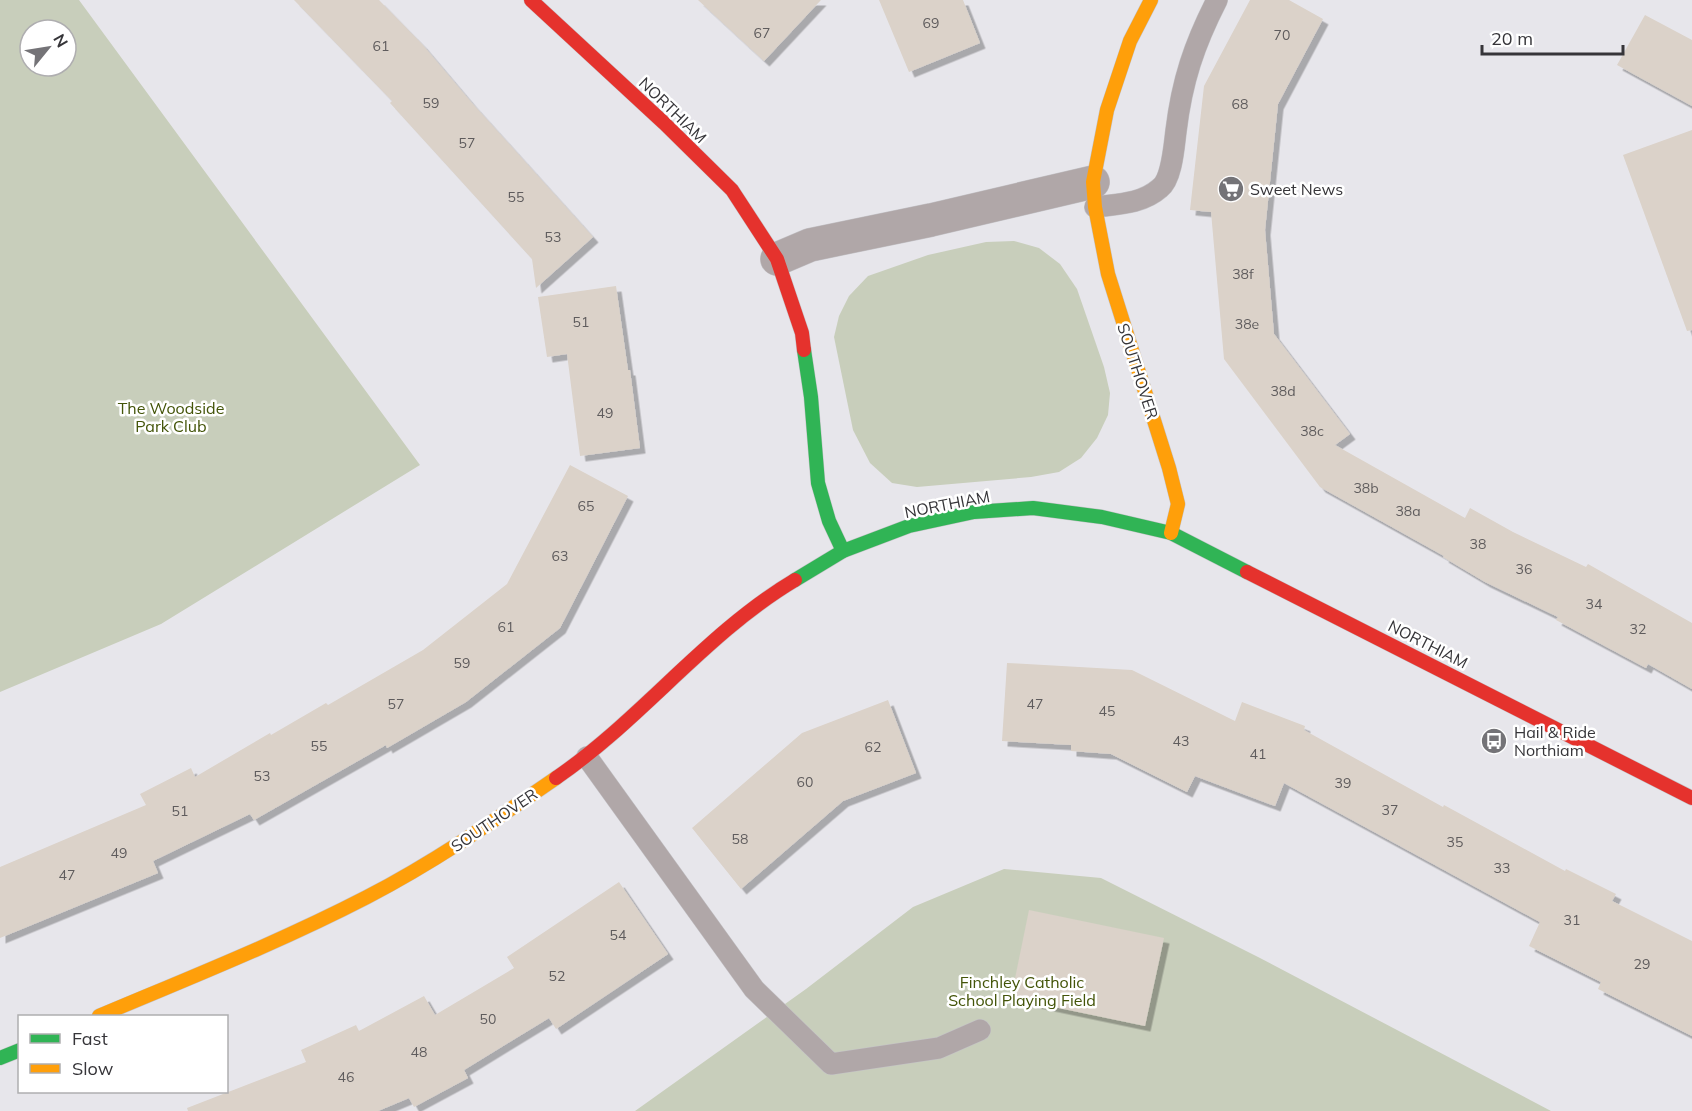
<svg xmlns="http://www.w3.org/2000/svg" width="1692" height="1111" font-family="Mulish,sans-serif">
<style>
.green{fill:#c8cebb;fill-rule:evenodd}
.building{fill:#dbd2c9;filter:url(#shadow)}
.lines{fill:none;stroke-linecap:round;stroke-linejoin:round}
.lane-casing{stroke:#c4c3c7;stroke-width:22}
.street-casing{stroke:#c4c3c7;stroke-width:34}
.fast-casing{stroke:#c4c3c7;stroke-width:15}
.slow-casing{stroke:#c4c3c7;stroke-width:15}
.jam-casing{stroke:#c4c3c7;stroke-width:15}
.lane{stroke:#b0a7a8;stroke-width:21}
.street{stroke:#b0a7a8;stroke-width:33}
.fast{stroke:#30b455;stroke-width:14}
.slow{stroke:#ff9f0a;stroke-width:14}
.jam{stroke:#e5322d;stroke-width:14}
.labels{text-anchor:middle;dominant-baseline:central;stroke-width:5;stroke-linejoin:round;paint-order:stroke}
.number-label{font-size:14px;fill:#5f5c5d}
.street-label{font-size:16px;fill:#363539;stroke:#fff}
.poi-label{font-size:16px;fill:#363539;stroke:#fff;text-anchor:start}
.park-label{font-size:16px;fill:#435408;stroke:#fff}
</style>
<defs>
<filter id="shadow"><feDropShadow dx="5.5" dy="5.5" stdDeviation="0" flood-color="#0004"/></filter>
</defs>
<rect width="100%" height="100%" fill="#e7e6eb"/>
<g class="green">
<path d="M0,0H79L420,465L161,624L0,692ZM30,30H66V66H30Z"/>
<polygon points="1014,241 1039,248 1060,264 1077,289 1104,367 1110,393 1108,415 1097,438 1081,458 1059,472 1031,477 917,487 892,483 870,463 853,430 834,337 839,316 849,296 868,276 928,255 986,242"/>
<polygon points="1004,869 1101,878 1260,958 1551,1111 635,1111 806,989 913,907"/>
</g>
<g class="building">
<polygon points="294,0 379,0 422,44 472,103 593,237 536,288 532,259 390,103 392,101"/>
<polygon points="698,0 821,0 764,61"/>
<polygon points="879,0 963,0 980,43 909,72"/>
<polygon points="1250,0 1289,0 1323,19 1278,104 1265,230 1274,334 1350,434 1335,445 1465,518 1470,508 1513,532 1586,567 1588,564 1692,623 1692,689 1648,664 1646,668 1556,620 1558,617 1485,582 1443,557 1444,556 1320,487 1224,359 1211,212 1190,210 1204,86"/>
<polygon points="1645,15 1692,40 1692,106 1617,65"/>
<polygon points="1692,130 1692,330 1687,331 1623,155"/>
<polygon points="616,286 628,370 630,370 640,448 580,456 567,354 547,357 538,297"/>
<polygon points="570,465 628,496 560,628 466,702 387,748 386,745 254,820 250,814 153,861 158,873 0,938 0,867 146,805 140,794 191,768 195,777 270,733 271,735 326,703 328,705 423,650 507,584"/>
<polygon points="1007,663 1132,670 1235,721 1242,702 1305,726 1304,730 1443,807 1444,805 1565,871 1566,869 1616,894 1612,901 1692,941 1692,1036 1598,989 1601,982 1529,946 1540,922 1284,783 1275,806 1195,776 1187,792 1111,754 1071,751 1071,745 1002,741"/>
<polygon points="888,700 916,773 843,801 741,889 692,828 802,733"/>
<polygon points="619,882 668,954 556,1029 549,1018 464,1070 468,1078 414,1107 409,1098 378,1111 188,1111 187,1108 306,1062 301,1050 356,1025 359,1031 424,996 435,1015 514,968 507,957"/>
<polygon points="1029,910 1164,938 1145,1026 1011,998"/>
</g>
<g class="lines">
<g class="lane-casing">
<g id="lane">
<path d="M1095,207C1118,204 1142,204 1160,188C1172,179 1174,146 1176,131C1182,81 1194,45 1217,0"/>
<polyline points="587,757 754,989 831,1064 939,1048 980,1030"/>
</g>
</g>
<g class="street-casing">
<polyline id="street" points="777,259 810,245 931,220 1093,182"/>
</g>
<g class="fast-casing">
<g id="fast">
<polyline points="804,350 811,397 818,483 829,521 843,551"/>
<polyline points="795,580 843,551 909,526 974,512 1033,508 1102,517 1171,533 1247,572"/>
<polyline points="0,1058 20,1050"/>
</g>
</g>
<g class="slow-casing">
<g id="slow">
<polyline points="1151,0 1130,41 1107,110 1093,182 1095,207 1108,274 1169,468 1178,504 1171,533"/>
<path d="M99,1016C189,978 280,942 367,897C433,863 495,820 556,778"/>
</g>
</g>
<g class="jam-casing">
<g id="jam">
<polyline points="531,0 664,123 732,190 777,259 802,333 804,350"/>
<polyline points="1247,572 1692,798"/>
<path d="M556,778C642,719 706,633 795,580"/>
</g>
</g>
<use href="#lane" class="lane"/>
<use href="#street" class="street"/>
<use href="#fast" class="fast"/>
<use href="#slow" class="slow"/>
<use href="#jam" class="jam"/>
</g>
<defs>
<g id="supermarket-disc" transform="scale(1.35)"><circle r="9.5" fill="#747377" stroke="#fff"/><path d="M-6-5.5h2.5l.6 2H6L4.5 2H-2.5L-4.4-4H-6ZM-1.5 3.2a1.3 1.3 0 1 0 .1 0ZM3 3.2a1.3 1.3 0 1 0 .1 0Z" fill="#fff"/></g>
<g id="bus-disc" transform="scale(1.35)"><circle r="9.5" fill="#747377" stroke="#fff"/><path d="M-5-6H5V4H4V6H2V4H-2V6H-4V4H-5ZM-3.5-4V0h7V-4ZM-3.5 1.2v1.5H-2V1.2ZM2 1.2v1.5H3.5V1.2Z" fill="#fff"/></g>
</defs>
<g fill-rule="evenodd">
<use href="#supermarket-disc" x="1231" y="189"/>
<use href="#bus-disc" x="1494" y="741"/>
</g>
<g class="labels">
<g class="number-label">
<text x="931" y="23">69</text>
<text x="762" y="33">67</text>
<text x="1282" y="35">70</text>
<text x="381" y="46">61</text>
<text x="431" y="103">59</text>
<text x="1240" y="104">68</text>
<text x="467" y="143">57</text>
<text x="516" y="197">55</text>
<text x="553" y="237">53</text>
<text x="1243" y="274">38f</text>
<text x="581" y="322">51</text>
<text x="1247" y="324">38e</text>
<text x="1283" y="391">38d</text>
<text x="605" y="413">49</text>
<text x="1312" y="431">38c</text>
<text x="1366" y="488">38b</text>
<text x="586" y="506">65</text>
<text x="1408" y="511">38a</text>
<text x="1478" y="544">38</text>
<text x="560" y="556">63</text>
<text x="1524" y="569">36</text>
<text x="1594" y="604">34</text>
<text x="506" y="627">61</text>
<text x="1638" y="629">32</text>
<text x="462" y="663">59</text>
<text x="396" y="704">57</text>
<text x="1035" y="704">47</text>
<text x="1107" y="711">45</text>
<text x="1181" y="741">43</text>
<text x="319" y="746">55</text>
<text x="873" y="747">62</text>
<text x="1258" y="754">41</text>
<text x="262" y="776">53</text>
<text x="805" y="782">60</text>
<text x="1343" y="783">39</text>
<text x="1390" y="810">37</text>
<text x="180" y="811">51</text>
<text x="740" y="839">58</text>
<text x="1455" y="842">35</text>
<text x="119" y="853">49</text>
<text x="1502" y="868">33</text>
<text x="67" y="875">47</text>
<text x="1572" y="920">31</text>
<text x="618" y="935">54</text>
<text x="1642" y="964">29</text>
<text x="557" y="976">52</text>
<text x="488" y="1019">50</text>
<text x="419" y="1052">48</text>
<text x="346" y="1077">46</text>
</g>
<g class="street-label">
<text transform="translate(673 110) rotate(44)">NORTHIAM</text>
<text transform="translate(1138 371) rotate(72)">SOUTHOVER</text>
<text transform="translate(947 504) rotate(-11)">NORTHIAM</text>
<text transform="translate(1428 644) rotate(27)">NORTHIAM</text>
<text transform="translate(494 820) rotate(-34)">SOUTHOVER</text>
</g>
<g class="poi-label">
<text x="1250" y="189">Sweet News</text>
<text x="1514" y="732">Hail &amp; Ride<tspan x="1514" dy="18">Northiam</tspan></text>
</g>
<g class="park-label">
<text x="171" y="408">The Woodside<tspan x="171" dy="18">Park Club</tspan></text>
<text x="1022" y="982">Finchley Catholic<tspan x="1022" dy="18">School Playing Field</tspan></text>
</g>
</g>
<rect x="18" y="1015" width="210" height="78" fill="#ffffff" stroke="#afaeb0" stroke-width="1.5"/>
<rect x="30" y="1034" width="30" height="9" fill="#30b455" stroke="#afaeb0" stroke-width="1.5"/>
<text x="72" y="1045" font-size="18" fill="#363539">Fast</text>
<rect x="30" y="1064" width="30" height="9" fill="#ff9f0a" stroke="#afaeb0" stroke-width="1.5"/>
<text x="72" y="1075" font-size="18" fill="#363539">Slow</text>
<g transform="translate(48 48) rotate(60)"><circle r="28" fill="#ffffff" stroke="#afaeb0" stroke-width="1.5"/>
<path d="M0-4.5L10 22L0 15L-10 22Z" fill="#747377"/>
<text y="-9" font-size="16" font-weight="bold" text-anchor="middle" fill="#363539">N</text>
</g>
<path d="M1482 45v9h141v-9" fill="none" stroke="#363539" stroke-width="3"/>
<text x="1491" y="45" font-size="18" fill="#363539" stroke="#ffffff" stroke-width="4.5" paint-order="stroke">20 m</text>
</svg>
